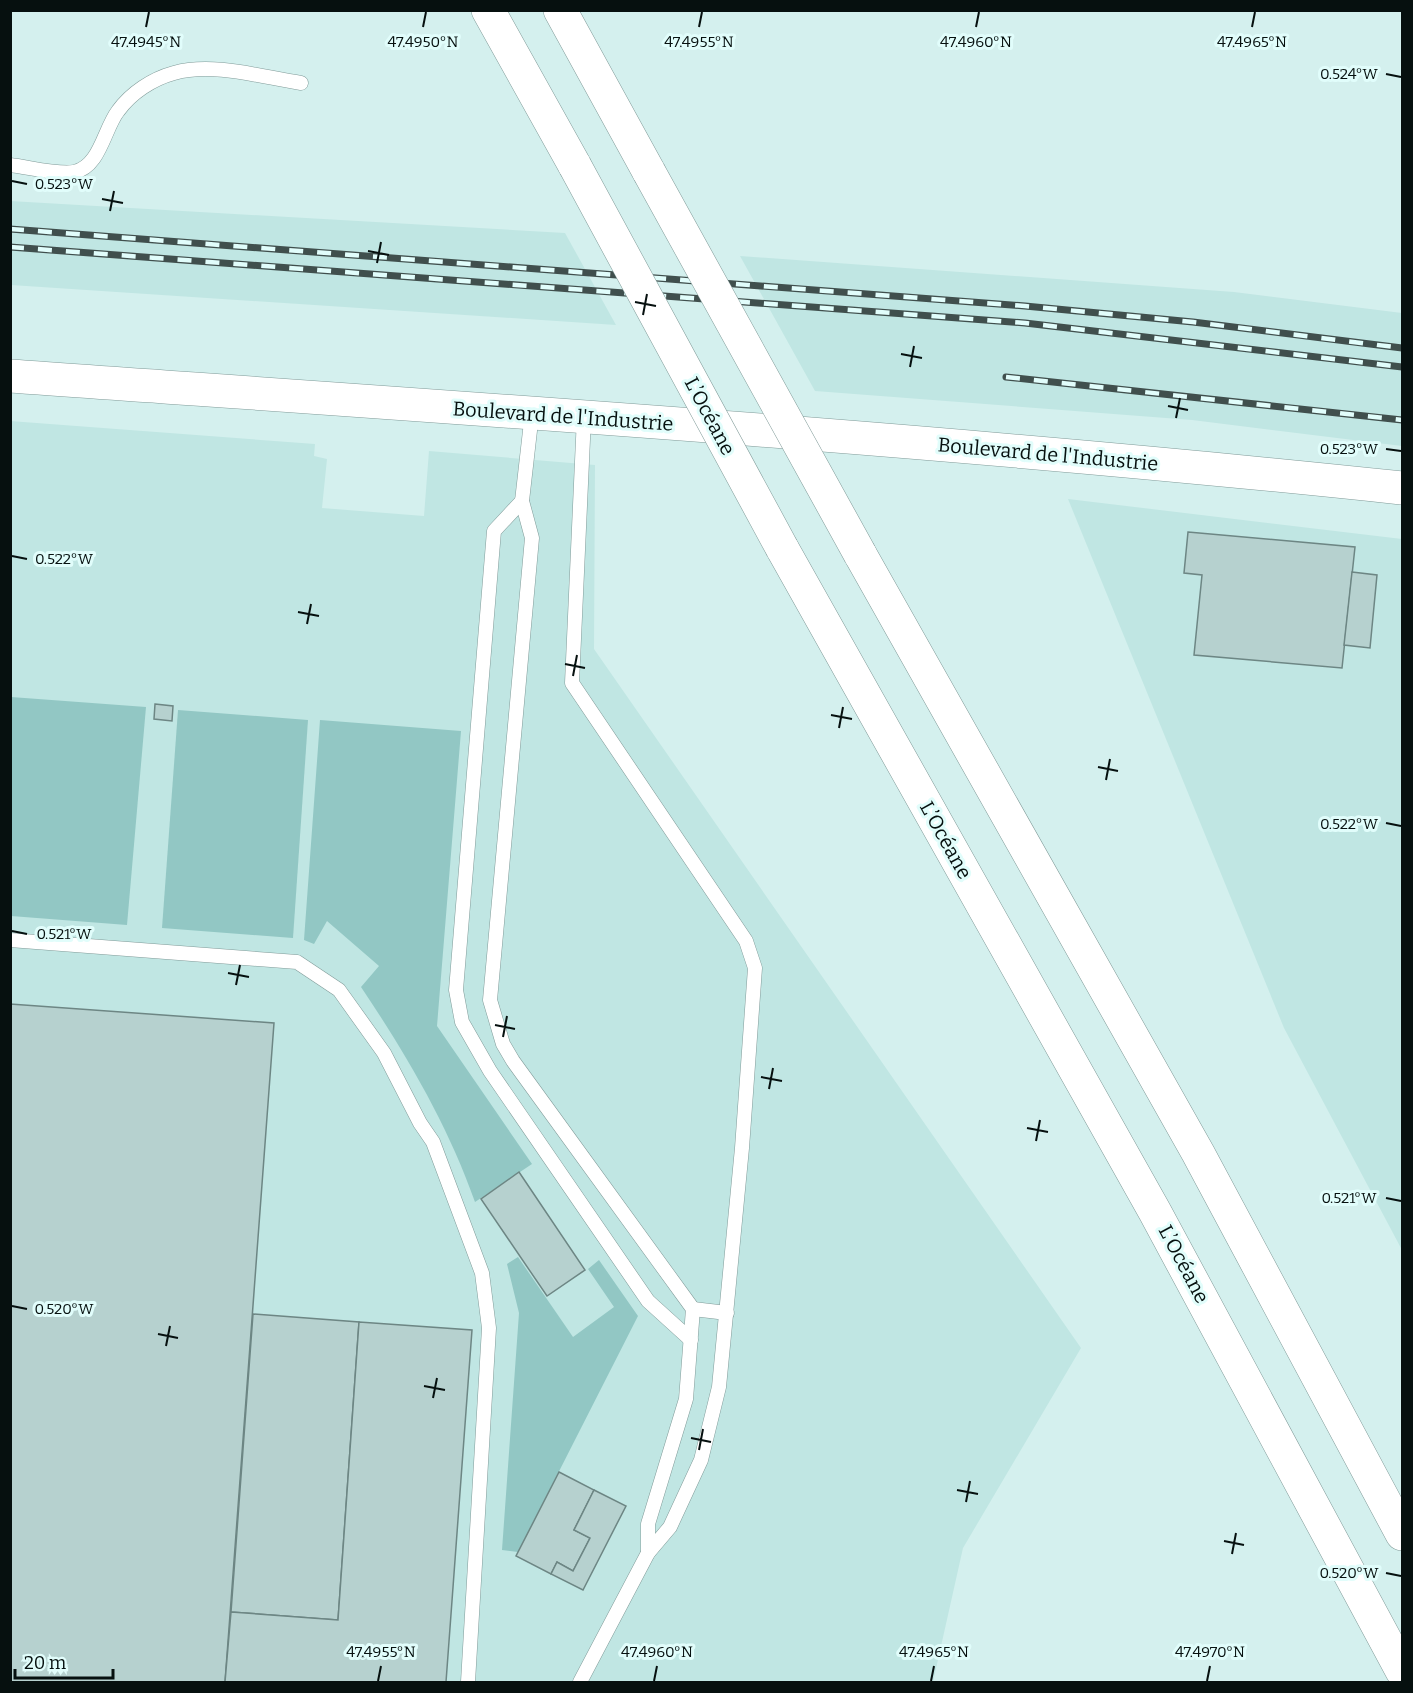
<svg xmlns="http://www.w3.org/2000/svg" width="1413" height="1693" font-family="Bitter,serif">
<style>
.built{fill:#c0e6e3}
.green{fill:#92c7c4}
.building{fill:#b6d1cf;stroke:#6d8684;stroke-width:1.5}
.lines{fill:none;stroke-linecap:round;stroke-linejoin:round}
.service-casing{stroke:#819b99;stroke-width:15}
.tertiary-casing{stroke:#819b99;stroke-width:34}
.motorway-casing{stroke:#819b99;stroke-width:34}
.service{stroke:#fff;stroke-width:14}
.tertiary{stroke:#fff;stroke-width:33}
.motorway{stroke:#fff;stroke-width:33}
.rail-casing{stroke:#404f4d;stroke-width:7}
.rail{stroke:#e1fdfb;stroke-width:4.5;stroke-dasharray:14;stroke-linecap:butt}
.motorway-bridge-casing{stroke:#819b99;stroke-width:34;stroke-linecap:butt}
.motorway-bridge{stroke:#fff;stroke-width:33}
.ticks{fill:none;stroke:#06100f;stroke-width:2}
.labels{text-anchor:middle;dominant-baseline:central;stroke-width:6;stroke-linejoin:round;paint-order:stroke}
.street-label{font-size:20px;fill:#06100f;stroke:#e1fdfb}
.ticks-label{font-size:15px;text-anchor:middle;fill:#06100f;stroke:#e1fdfb;stroke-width:6;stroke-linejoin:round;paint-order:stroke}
</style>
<rect width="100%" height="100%" fill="#d4f0ee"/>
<g class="built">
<polygon points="10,201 565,233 616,325 11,285"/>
<polygon points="740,256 1234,292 1402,313 1402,446 1192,420 815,391"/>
<polygon points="10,421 315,444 314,456 327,459 322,508 424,516 429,451 595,465 594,649 1081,1348 963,1548 933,1682 11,1682"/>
<polygon points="1068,499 1402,539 1402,1250 1284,1028"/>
</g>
<g class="green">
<polygon points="11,697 146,707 127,925 11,916"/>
<polygon points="178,710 308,720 293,938 162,928"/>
<path d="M320,720L461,731L437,1026L532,1164L475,1202C448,1125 406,1054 361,987L379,966L327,921L314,944L304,940Z"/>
<polygon points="518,1257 573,1337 614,1307 588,1269 599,1260 638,1316 518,1552 502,1550 519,1313 507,1264"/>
</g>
<g class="building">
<polygon points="1188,532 1355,547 1342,668 1194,655 1202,575 1184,573"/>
<polygon points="1352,572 1377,575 1370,648 1344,645"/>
<polygon points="155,704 173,706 172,721 154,719"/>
<polygon points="10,1004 274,1023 225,1682 10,1682"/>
<polygon points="519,1172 585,1270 547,1296 481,1199"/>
<polygon points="253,1314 359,1322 338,1620 231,1612"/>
<polygon points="359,1322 472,1330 446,1682 225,1682 231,1612 338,1620"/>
<polygon points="559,1472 594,1490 574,1530 590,1538 573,1571 557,1562 551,1574 516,1556"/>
<polygon points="594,1490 626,1506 583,1590 551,1574 557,1562 573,1571 590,1538 574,1530"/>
</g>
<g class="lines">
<g class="service-casing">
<g id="service">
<path d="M10,165C28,167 58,175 74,172C100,167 104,129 118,111C131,93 152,79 174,73C213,62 261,77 301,83"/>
<polyline points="532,413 522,501 532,538 490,1000 503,1044 513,1061 693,1309 686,1399 648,1524 648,1553"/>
<polyline points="522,501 494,531 456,990 462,1022 490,1071 648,1301 691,1340"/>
<polyline points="10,940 297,962 339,990 384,1053 420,1123 433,1142 482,1273 489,1328 468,1682"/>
<polyline points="693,1309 727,1313"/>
<polyline points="580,1682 648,1553 670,1527 701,1460 719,1387 742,1148 755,968 746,941 572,683 584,417"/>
</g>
</g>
<g class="tertiary-casing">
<path id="tertiary" d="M10,376C475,409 940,439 1402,488"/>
</g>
<g class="motorway-casing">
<g id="motorway">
<polyline points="488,10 575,166"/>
<polyline points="560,10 649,172"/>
<polyline points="782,548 1155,1212 1402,1671"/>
<polyline points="860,554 1198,1153 1402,1534"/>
</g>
</g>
<use href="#service" class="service"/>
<use href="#tertiary" class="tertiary"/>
<use href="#motorway" class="motorway"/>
<g class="rail-casing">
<g id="rail">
<polyline points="10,229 1025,306 1193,322 1402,348"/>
<polyline points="10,247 1025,323 1402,367"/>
<polyline points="1006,377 1402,420"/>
</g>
</g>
<use href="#rail" class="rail"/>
<g class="motorway-bridge-casing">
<g id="motorway-bridge">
<polyline points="575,166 782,548"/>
<polyline points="649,172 860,554"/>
</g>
</g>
<use href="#motorway-bridge" class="motorway-bridge"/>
</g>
<path class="ticks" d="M146,27L149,12M423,27L426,12M699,27L702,12M976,27L979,12M1252,27L1255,12M1386,74L1401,77M12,181L27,184M102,199L123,203M110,211L114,191M368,251L389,255M377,263L381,242M635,302L656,306M643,315L647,294M901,354L922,358M910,367L914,346M1168,406L1188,410M1176,418L1180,398M1386,449L1401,451M12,556L27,559M298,612L319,616M307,624L311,604M565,664L585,668M573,676L577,655M831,715L852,719M839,728L843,707M1098,767L1118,771M1106,780L1110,759M1386,823L1401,826M12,931L27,934M228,973L249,977M236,985L240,965M495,1025L515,1029M503,1037L507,1016M761,1077L782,1081M769,1089L773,1068M1027,1128L1048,1132M1036,1141L1040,1120M1386,1198L1401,1201M12,1306L27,1309M158,1334L178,1338M166,1346L170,1326M424,1386L445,1390M433,1398L437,1378M691,1438L711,1442M699,1450L703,1429M957,1490L978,1494M966,1502L970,1481M1224,1541L1244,1545M1232,1554L1236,1533M1386,1573L1401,1576M378,1681L381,1666M654,1681L657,1666M931,1681L934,1666M1207,1681L1210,1666"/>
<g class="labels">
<g class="street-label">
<text transform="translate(563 416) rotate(4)">Boulevard de l'Industrie</text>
<text transform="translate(710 416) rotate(62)">L’Océane</text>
<text transform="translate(1048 454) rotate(5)">Boulevard de l'Industrie</text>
<text transform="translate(946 840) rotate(61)">L’Océane</text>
<text transform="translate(1184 1264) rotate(62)">L’Océane</text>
</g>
</g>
<g class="ticks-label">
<text x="146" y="47">47.4945°N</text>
<text x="423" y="47">47.4950°N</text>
<text x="699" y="47">47.4955°N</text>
<text x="976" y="47">47.4960°N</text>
<text x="1252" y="47">47.4965°N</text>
<text x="1349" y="79">0.524°W</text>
<text x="64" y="189">0.523°W</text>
<text x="1349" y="454">0.523°W</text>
<text x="64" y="564">0.522°W</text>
<text x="1349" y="829">0.522°W</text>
<text x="64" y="939">0.521°W</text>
<text x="1349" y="1203">0.521°W</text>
<text x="64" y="1314">0.520°W</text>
<text x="1349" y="1578">0.520°W</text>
<text x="381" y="1657">47.4955°N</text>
<text x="657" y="1657">47.4960°N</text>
<text x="934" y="1657">47.4965°N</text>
<text x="1210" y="1657">47.4970°N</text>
</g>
<rect width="1413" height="1693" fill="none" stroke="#06100f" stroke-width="24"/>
<path d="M15 1669v9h98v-9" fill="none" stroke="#06100f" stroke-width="3"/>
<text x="24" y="1669" font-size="18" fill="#06100f" stroke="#e1fdfb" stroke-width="4.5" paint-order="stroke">20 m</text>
</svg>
